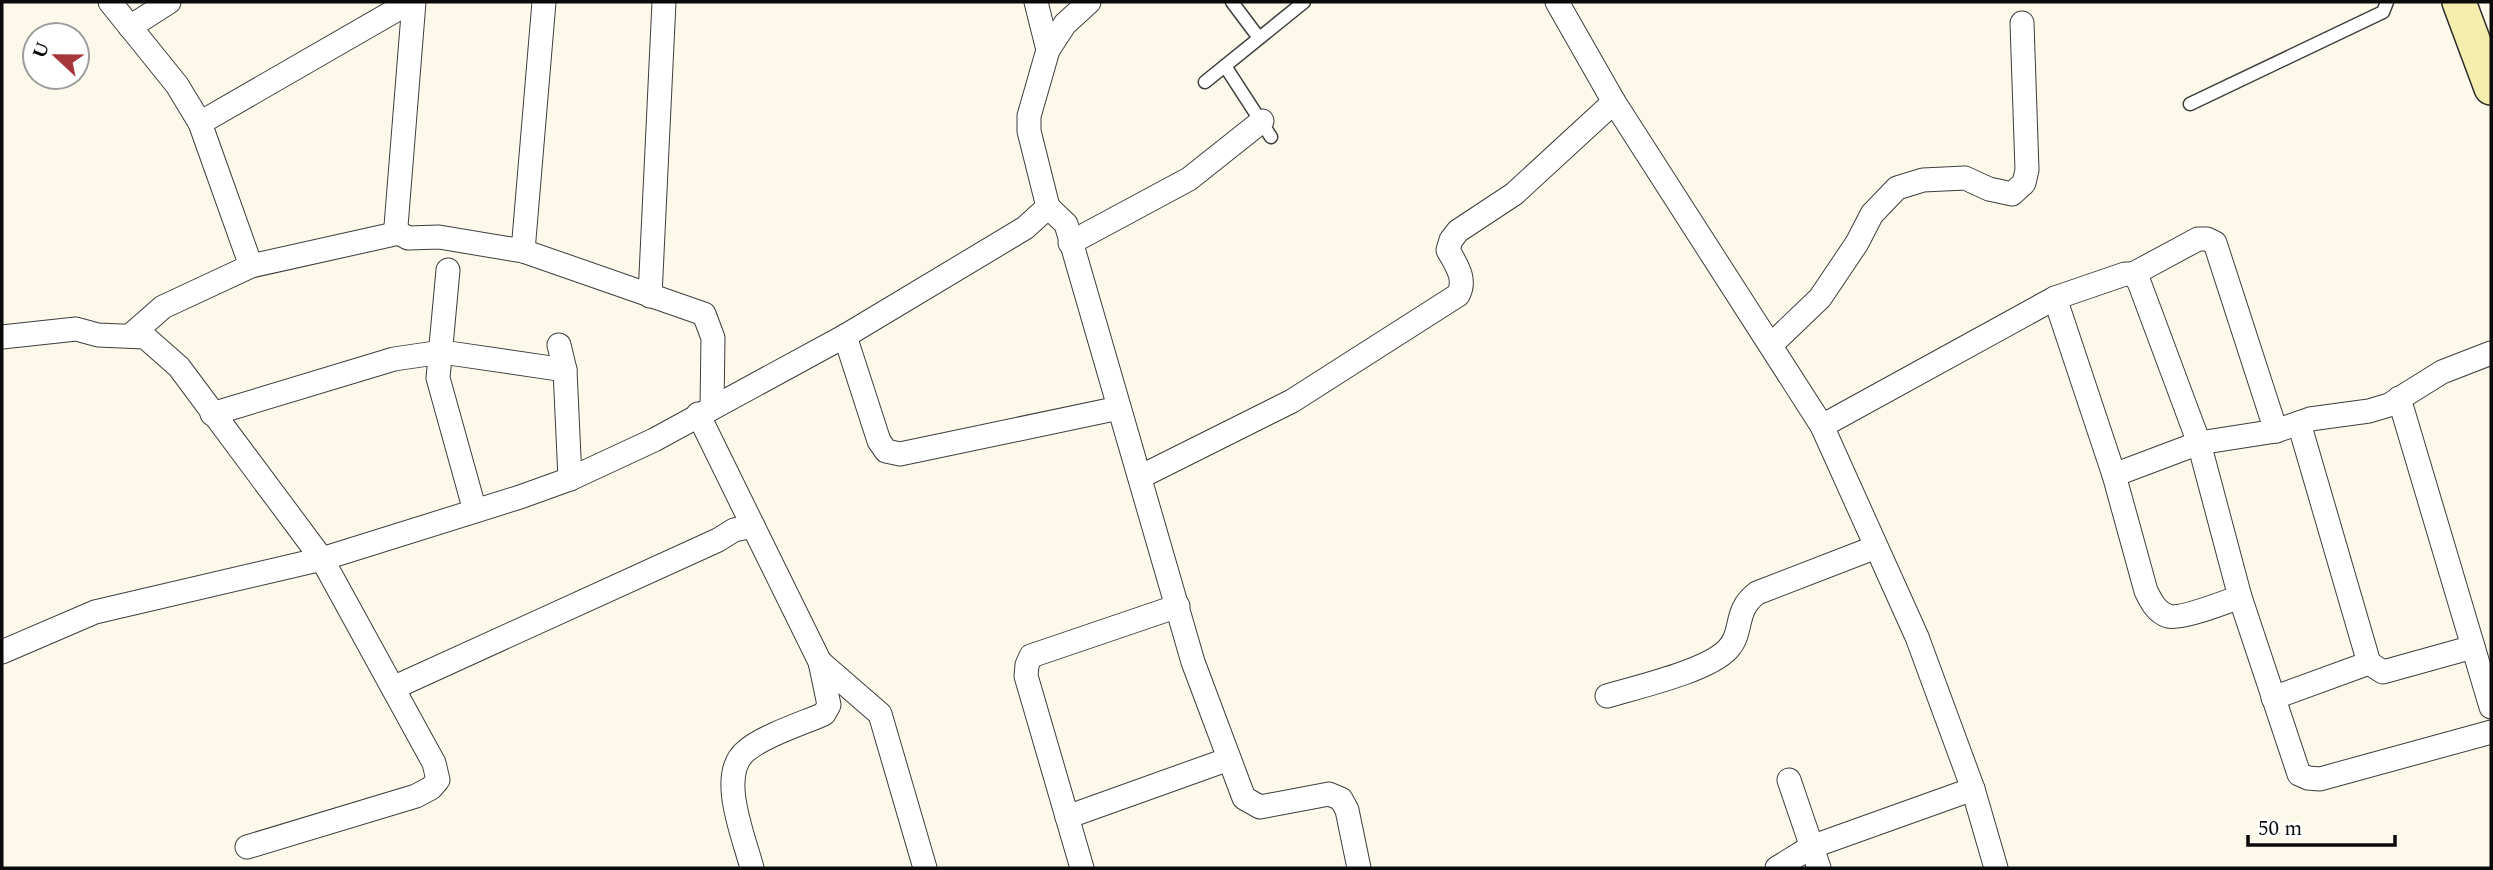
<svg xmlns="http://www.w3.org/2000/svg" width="2493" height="870" font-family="Spectral,serif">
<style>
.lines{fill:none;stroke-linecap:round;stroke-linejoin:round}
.lane-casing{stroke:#3d3d3d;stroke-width:15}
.street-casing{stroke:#3d3d3d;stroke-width:25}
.secondary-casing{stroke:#2c2c2c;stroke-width:36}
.lane{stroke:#fff;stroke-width:12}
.street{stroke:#fff;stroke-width:23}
.secondary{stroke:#f4edae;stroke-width:33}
</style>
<rect width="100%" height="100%" fill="#fcf9eb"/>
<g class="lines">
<g class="lane-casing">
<g id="lane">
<polyline points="1232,2 1259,38"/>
<polyline points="1225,66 1271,137"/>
<polyline points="1205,82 1304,2"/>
<polyline points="2190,104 2383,12 2387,2"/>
</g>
</g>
<g class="street-casing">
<g id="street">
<polyline points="110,2 177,85 200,123 251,266"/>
<polyline points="414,2 396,226 399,233 408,238 439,237 523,251 704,314 713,338 712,407"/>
<polyline points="1036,2 1048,50"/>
<polyline points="1557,2 1614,102 1822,426 1917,637 1973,789 1996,868"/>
<polyline points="130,27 169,2"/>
<polyline points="200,123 410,2"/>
<polyline points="1048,207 1066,224 1193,662 1244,798 1260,807 1329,794 1341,799 1347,810 1359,868"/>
<polyline points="1070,243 1189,179 1262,121"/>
<polyline points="523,251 544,2"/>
<polyline points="448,270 438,378 475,511"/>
<polyline points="2133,274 2198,239 2207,239 2215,243 2276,431"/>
<polyline points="650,296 664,2"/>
<path d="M2055,298L2114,475L2146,591C2151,601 2156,612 2168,616C2181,620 2225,602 2240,597"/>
<polyline points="130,336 163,307 251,266 399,233"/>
<polyline points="845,336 879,441 886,451 900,454 1119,408"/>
<polyline points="2,337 76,329 98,335 145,337 179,367 322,559 434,763 438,780 431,788 416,796 247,847"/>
<polyline points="1771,345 1820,298 1857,243 1872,214 1897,188 1923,180 1965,178 1989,189 2012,194 2024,183 2027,170 2022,23"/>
<polyline points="565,370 570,479"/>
<polyline points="2399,398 2491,707"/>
<polyline points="212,414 394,359 442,352 565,370 559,345"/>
<polyline points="2299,423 2369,663 2383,672 2473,647"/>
<polyline points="1822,426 2055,298 2125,274 2133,274 2139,282 2199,443 2240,597 2299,774 2308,778 2320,779 2491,732"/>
<polyline points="2114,475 2199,443 2276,431 2310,419 2369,411 2389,405 2442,372 2491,353"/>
<path d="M1140,477L1292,401L1458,295C1467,279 1456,265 1448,250L1451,240L1458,231L1514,194L1614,102"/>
<polyline points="2,652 95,612 322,559 520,497 570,479 654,440 845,336 1025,228 1048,207 1029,131 1029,116 1048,50 1065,24 1089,2"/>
<polyline points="820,662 880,714 925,868"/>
<polyline points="393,688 718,540 734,530 753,526 698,414"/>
<path d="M1607,696C1637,687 1708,671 1728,649C1744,632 1733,611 1757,593L1876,547"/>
<polyline points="2273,698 2369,663"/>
<polyline points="1789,780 1819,868"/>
<polyline points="1067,817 1229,759"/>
<path d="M752,868C744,837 717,774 746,751C763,736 803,723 824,714L829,705L820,662L753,526"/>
<polyline points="1082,868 1026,676 1027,665 1031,656 1178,606"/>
<polyline points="1777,868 1811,847 1973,789"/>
</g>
</g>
<g class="secondary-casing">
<polyline id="secondary" points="2459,2 2491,88"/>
</g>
<use href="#lane" class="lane"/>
<use href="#street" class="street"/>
<use href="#secondary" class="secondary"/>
</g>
<rect width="2493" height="870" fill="none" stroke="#0a0a0a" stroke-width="7"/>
<g transform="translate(56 56) rotate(292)"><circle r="33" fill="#ffffff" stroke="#9d9d9d" stroke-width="2"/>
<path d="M0-5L12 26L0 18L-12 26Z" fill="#a7363a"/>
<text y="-10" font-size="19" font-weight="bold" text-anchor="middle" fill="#0a0a0a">U</text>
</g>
<path d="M2248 835v10h147v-10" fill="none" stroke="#0a0a0a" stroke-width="3.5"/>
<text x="2258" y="835" font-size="21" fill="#0a0a0a" stroke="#ffffff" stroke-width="5" paint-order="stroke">50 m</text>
</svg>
